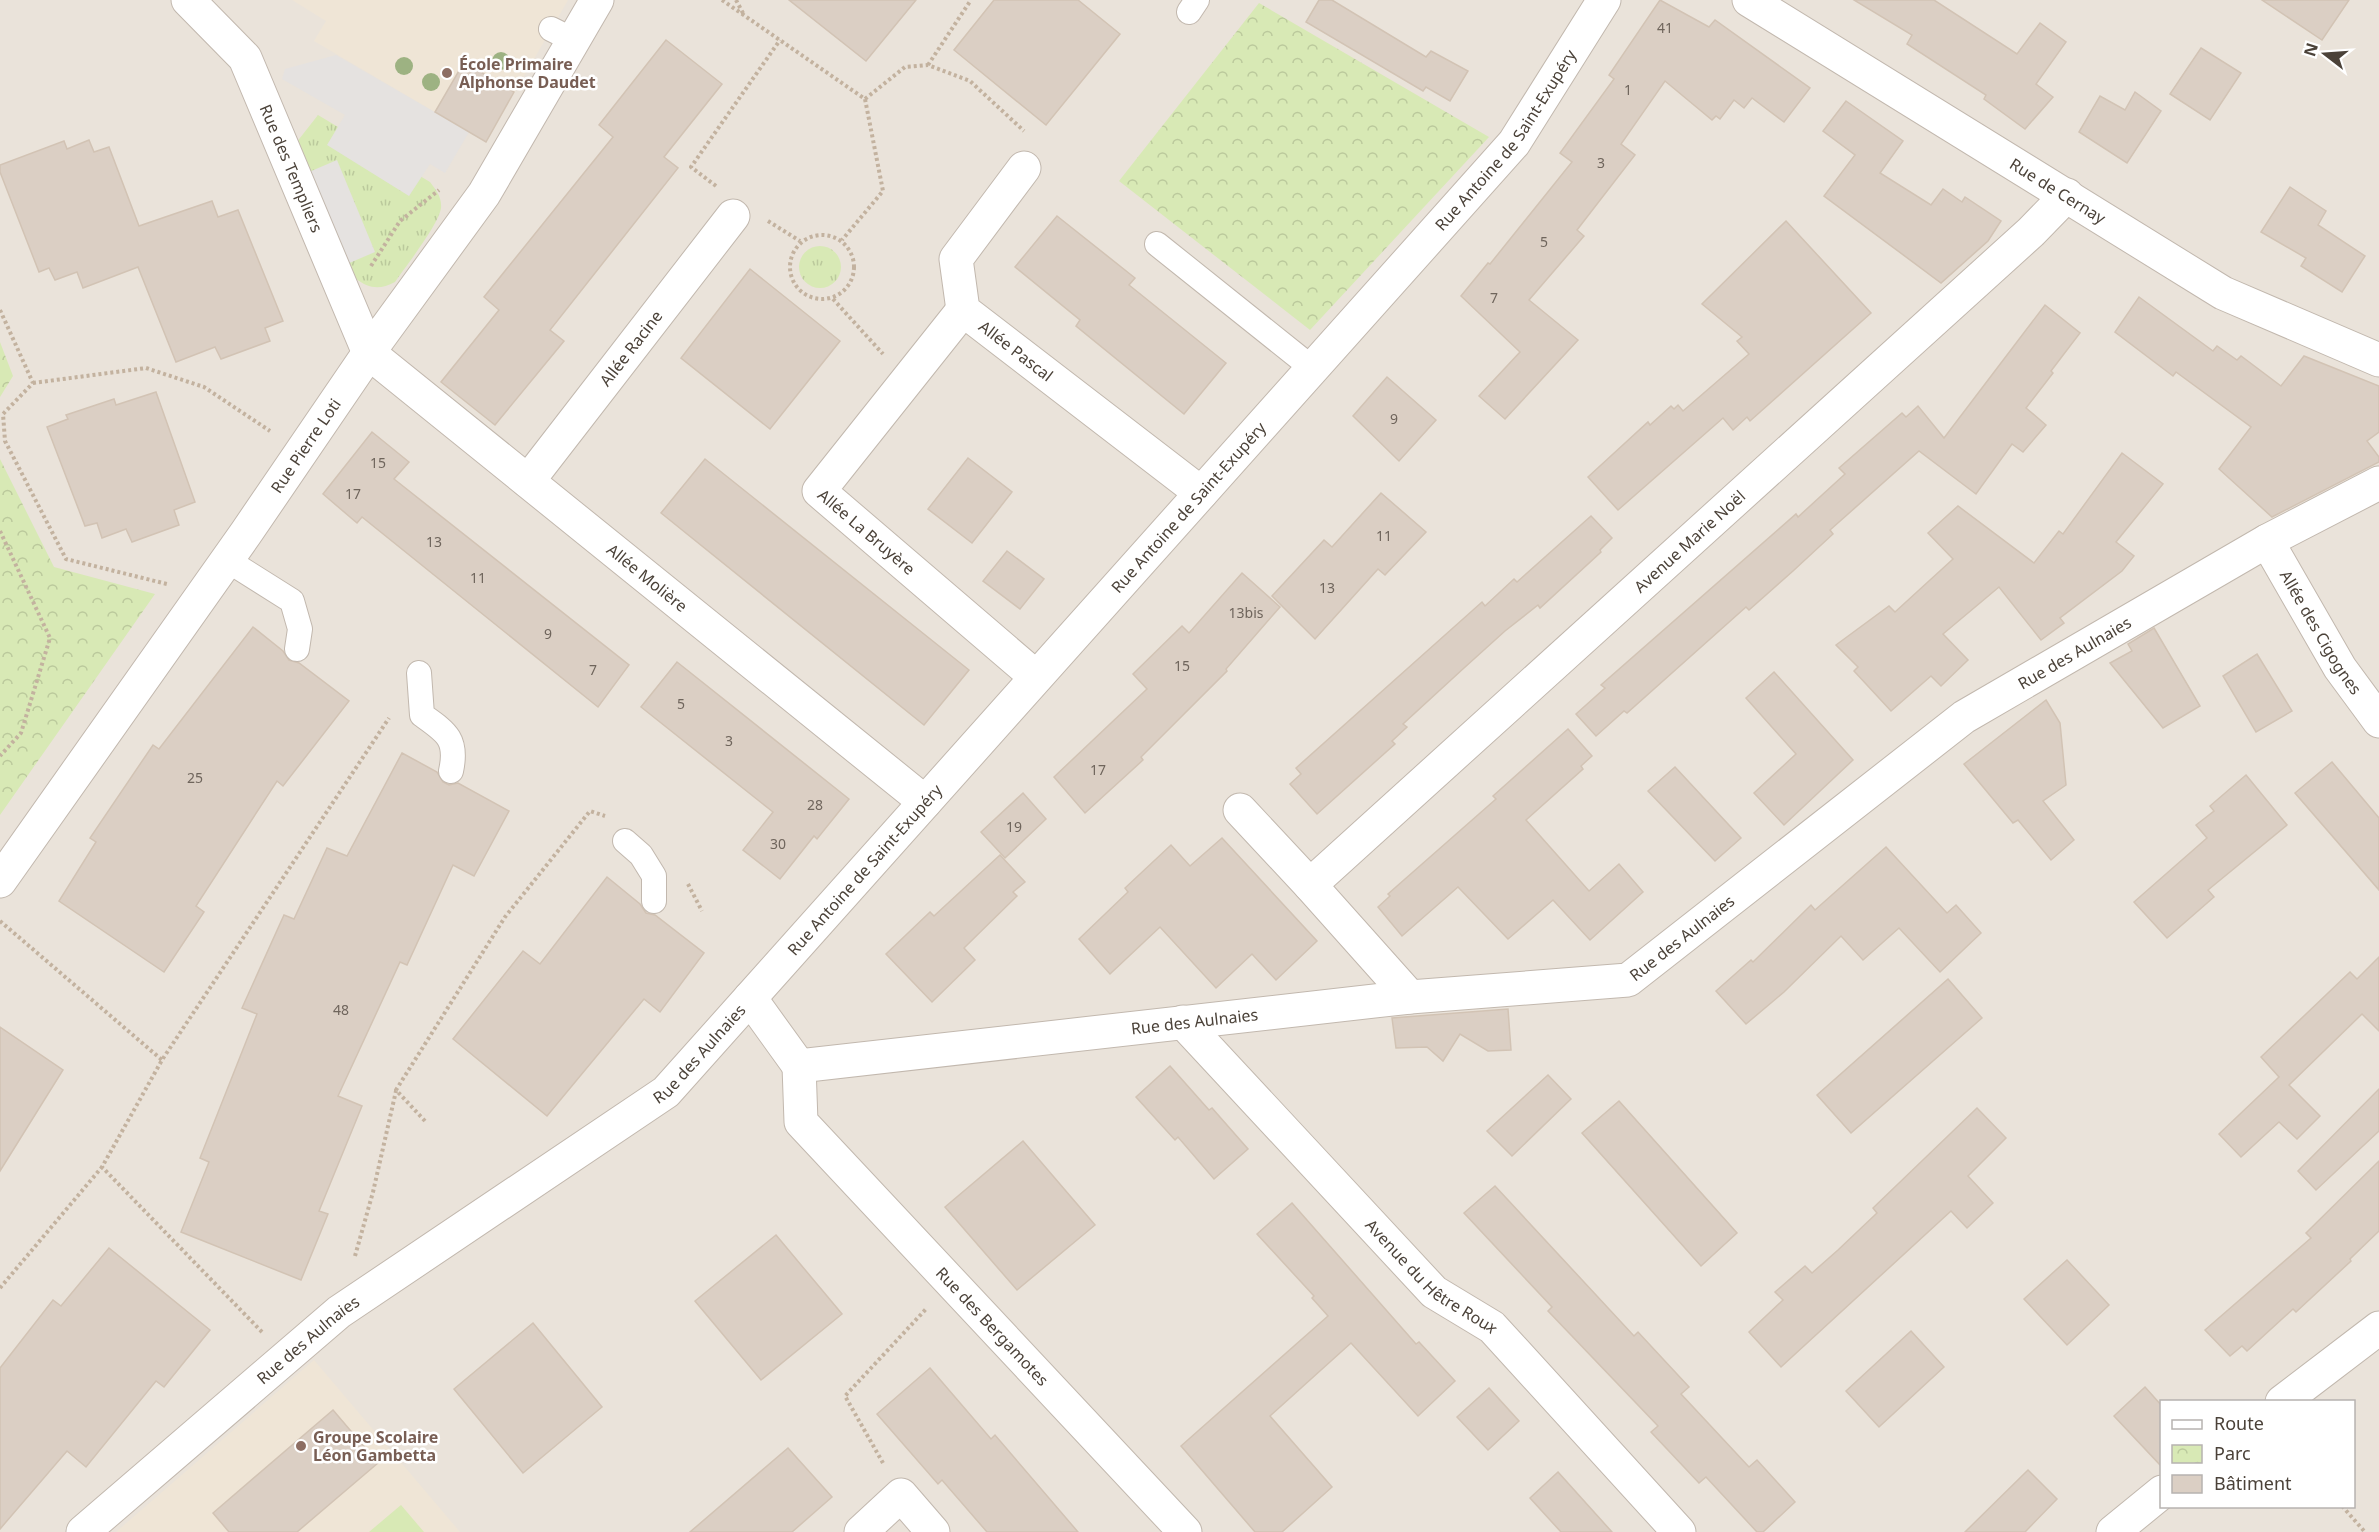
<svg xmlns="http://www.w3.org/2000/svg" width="2379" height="1532" font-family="'Noto Sans',sans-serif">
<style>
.residential{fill:#eae3da;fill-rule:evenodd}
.education{fill:#efe5d6}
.grass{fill:url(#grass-tufts)}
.park{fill:url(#park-crowns)}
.pitch{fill:#d8e9b5}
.parking{fill:#e5e2e0}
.building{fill:#dbcfc4;stroke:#d2c3b4;stroke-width:1.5}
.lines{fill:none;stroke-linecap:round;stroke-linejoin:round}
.lane-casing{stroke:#c2b8ae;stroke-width:26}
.street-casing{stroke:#c2b8ae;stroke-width:35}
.path{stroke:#c3b29f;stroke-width:4;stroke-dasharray:3 3;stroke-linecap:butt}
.lane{stroke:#fff;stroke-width:24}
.street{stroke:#fff;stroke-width:33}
.tree{fill:#9db282}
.education-dot{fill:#8d6e63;stroke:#fff;stroke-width:2}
.labels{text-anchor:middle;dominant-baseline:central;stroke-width:5;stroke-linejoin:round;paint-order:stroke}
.number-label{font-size:14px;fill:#6f655c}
.education-label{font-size:16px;font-weight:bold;fill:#785e54;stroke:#fff;text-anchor:start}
.street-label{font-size:16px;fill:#4b4239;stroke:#fff}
</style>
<defs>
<pattern id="grass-tufts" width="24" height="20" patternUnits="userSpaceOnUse" patternTransform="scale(1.5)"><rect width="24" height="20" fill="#d8e9b5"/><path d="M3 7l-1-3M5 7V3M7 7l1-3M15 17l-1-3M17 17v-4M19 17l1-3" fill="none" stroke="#bbc99c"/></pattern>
<pattern id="park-crowns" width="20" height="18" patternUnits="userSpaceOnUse" patternTransform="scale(1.5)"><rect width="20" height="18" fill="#d8e9b5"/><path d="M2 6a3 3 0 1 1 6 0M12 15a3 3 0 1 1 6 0" fill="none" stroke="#bbc99c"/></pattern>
</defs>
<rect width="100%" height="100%" fill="#f6f2ec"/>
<path class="residential" d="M0,0H2379V1532H0ZM2162,1402H2354V1506H2162Z"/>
<g class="education">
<polygon points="292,0 568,0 486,142 314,41 326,21"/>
<polygon points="314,1360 460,1532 116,1532"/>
</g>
<g class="grass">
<path d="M318,115L430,182C436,190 442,197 441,208C439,224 406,266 395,282C380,290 369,289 355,278L296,143Z"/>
<circle cx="820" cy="267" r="21"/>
</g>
<g class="park">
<polygon points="1259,3 1489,137 1310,330 1119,181"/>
<polygon points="0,342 13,376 0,397"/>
<polygon points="0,459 54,567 155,594 0,815"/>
</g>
<polygon class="pitch" points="401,1505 424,1532 369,1532"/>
<g class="parking">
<polygon points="336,55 469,132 445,173 430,164 409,196 327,145 345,115 282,79 285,69"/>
<polygon points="337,160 375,252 333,270 295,178"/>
</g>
<g class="building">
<polygon points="789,0 916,0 866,61"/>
<polygon points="994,0 1078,0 1120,34 1046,125 954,50"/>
<polygon points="1319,0 1332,0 1426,57 1431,51 1468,71 1450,101 1426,87 1423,91 1306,22"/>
<polygon points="1660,0 1709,27 1715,20 1810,88 1784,122 1752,98 1744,108 1734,100 1720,119 1716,116 1712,120 1665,81 1621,144 1635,155 1577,230 1584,236 1529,300 1578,340 1505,419 1479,396 1520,352 1461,296 1488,263 1490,264 1572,162 1560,153 1614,79 1609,75"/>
<polygon points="1854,0 1934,0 2017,54 2040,23 2066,42 2036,84 2053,97 2025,129 1984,99 1986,95 1907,44 1912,35"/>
<polygon points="2262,0 2349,0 2322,40"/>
<polygon points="666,40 722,84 664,157 678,168 550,330 564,341 495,425 441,382 499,310 484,297 613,137 599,125"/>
<polygon points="2201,48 2241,73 2210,120 2170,94"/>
<polygon points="464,62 514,92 486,142 435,112"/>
<polygon points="2135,92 2161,111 2127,163 2079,132 2100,96 2125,110"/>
<polygon points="1846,101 1903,141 1880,173 1931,205 1943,189 1962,202 1965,197 2001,221 1988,241 1941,283 1824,196 1855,155 1823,131"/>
<polygon points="89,140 94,152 109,147 139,226 212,201 218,217 238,210 283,321 265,328 270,341 221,359 215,347 176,362 138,267 83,288 77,272 55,280 49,268 39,272 0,172 0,165 64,141 67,149"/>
<polygon points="2290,187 2326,211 2318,225 2365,256 2342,292 2301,266 2306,258 2261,232"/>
<polygon points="1057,216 1135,278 1129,285 1226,363 1184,414 1076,326 1080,320 1015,267"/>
<polygon points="1786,221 1871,313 1750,421 1747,417 1733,430 1723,418 1618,510 1588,477 1648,422 1650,425 1671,406 1674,409 1678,405 1683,411 1749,354 1737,341 1742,337 1702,304"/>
<polygon points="750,269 840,341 770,429 681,358"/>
<polygon points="2139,297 2213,351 2217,346 2237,360 2241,356 2281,386 2304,356 2379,386 2379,432 2367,441 2379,457 2379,462 2272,517 2219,469 2251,427 2176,372 2173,376 2115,332"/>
<polygon points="2045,305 2080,333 2051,371 2053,373 2026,408 2046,425 2023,452 2012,444 1976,494 1919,451 1830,530 1833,534 1793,571 1749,610 1746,607 1627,713 1624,711 1596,736 1576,714 1605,688 1601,685 1796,514 1798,517 1845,474 1839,468 1902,413 1906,417 1918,406 1944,438"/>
<polygon points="1387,377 1436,420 1399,461 1353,416"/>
<polygon points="156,392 195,502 174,510 179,525 132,542 126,529 102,538 97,523 85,526 47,427 68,419 66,415 114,399 116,405"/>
<polygon points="372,432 409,462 394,479 629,665 598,707 362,517 357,523 323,494"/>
<polygon points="2122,453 2163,484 2116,542 2134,556 2122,571 2060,618 2064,623 2041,640 1999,587 1943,634 1968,660 1941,686 1931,676 1891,711 1854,671 1858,667 1836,645 1889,606 1895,612 1953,559 1928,533 1958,506 2034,563 2059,531 2063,534"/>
<polygon points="968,458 1012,492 972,543 928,509"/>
<polygon points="705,459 969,670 924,725 661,513"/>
<polygon points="1381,493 1426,532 1385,575 1378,569 1315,639 1272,596 1324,540 1332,547"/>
<polygon points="1591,516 1612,538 1600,550 1601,552 1540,608 1538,605 1505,631 1464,668 1403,724 1407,727 1392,741 1395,744 1317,814 1290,784 1301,774 1296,768 1482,602 1485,606 1514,579 1517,582"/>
<polygon points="1007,551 1044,579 1020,609 983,581"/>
<polygon points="1242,573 1280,607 1226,669 1227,671 1141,757 1143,760 1085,813 1054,777 1147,689 1133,674 1182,626 1189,633"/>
<polygon points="253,627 283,651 289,660 299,663 349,701 283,786 277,781 196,906 204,912 164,972 59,901 96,842 90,838 153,745 159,749"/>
<polygon points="2154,628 2200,706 2163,728 2110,663 2132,651 2128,644"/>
<polygon points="2257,654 2292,711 2256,732 2223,676"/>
<polygon points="677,662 849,799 817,839 814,836 780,879 743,850 773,812 641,707"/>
<polygon points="1774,672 1853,760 1784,825 1754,793 1796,754 1746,698"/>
<polygon points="2046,700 2060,723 2066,785 2043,801 2074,840 2051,860 2018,820 2013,823 1964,764"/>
<polygon points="1568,729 1592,756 1581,766 1583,769 1526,820 1589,891 1619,864 1643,892 1590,940 1553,900 1508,939 1458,887 1402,936 1378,907 1390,896 1388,894 1496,799 1493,796"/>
<polygon points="402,753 437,772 443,782 449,785 458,783 509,811 474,876 453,865 407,965 400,962 338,1096 362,1106 319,1211 328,1214 301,1280 181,1232 209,1162 200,1158 257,1014 242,1008 284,915 294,919 327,848 347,856"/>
<polygon points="2332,762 2379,818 2379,890 2295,793"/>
<polygon points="1675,767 1741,838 1715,861 1648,791"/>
<polygon points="2246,775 2287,825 2208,890 2214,897 2167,938 2134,902 2207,838 2196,825 2214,811 2210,806"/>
<polygon points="1023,793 1046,819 1005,858 981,832"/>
<polygon points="1222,838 1317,941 1276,980 1252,954 1216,988 1160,927 1110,974 1079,939 1128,892 1125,888 1171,845 1190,866"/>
<polygon points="1886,847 1947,913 1956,905 1981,933 1940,972 1899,928 1863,960 1841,936 1784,992 1746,1024 1716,991 1751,960 1753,962 1811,905 1815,910"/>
<polygon points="1000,855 1025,882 1013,892 1017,896 964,948 975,960 932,1002 886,954 930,912 934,916"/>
<polygon points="607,877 640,904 646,913 655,915 704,953 660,1012 644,999 547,1116 453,1039 523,951 540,964"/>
<polygon points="2379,957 2379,1031 2362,1014 2289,1085 2320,1116 2297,1139 2279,1122 2241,1157 2219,1134 2279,1077 2261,1057 2350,972 2357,979"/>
<polygon points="1948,979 1982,1018 1851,1133 1817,1095"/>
<polygon points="1508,1009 1511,1050 1488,1051 1460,1034 1443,1061 1427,1047 1396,1048 1392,1018"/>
<polygon points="0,1027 63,1070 0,1171"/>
<polygon points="1170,1066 1209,1110 1212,1108 1248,1149 1214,1179 1178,1137 1175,1140 1136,1097"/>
<polygon points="1548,1075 1571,1099 1512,1156 1487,1131"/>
<polygon points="2379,1089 2379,1131 2316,1190 2298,1171"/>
<polygon points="1619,1101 1737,1233 1701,1266 1582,1133"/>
<polygon points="1977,1108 2006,1138 1968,1176 1993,1203 1967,1228 1951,1211 1781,1367 1749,1332 1783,1300 1775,1292 1805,1266 1812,1273 1838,1250 1877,1213 1873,1208"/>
<polygon points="1023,1141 1095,1225 1017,1290 945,1207"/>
<polygon points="2379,1161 2379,1231 2350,1259 2351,1261 2296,1312 2293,1309 2247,1351 2242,1346 2230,1356 2205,1330 2311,1238 2306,1233"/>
<polygon points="1495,1186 1634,1336 1638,1332 1689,1387 1681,1394 1749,1467 1757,1460 1795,1502 1763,1532 1757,1532 1706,1477 1699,1483 1651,1432 1658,1426 1548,1311 1552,1307 1464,1213"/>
<polygon points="1292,1203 1416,1344 1419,1342 1455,1381 1418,1416 1351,1343 1270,1416 1332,1487 1282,1532 1255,1532 1181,1446 1328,1316 1312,1298 1314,1296 1257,1234"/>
<polygon points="776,1235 842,1314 761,1380 695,1301"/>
<polygon points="109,1248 210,1330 164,1387 156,1381 86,1467 67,1451 0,1529 0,1368 53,1300 61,1306"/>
<polygon points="2067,1260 2109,1305 2067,1345 2024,1299"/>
<polygon points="533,1323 602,1407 523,1473 454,1389"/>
<polygon points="1911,1331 1944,1367 1879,1427 1846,1391"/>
<polygon points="930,1368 991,1439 995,1435 1078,1532 987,1532 942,1480 938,1484 877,1414"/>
<polygon points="2145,1387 2162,1406 2162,1467 2114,1416"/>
<polygon points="1489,1388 1519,1421 1488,1450 1457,1417"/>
<polygon points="333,1410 378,1463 297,1532 229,1532 213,1513"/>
<polygon points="788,1448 832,1497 792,1532 690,1532"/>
<polygon points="2028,1470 2057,1499 2025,1532 1965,1532"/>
<polygon points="1558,1472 1612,1532 1561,1532 1530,1498"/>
</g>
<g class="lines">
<g class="lane-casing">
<g id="lane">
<polyline points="1189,12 1197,0"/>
<polyline points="551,29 573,40"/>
<polyline points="1157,244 1312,368"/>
<polyline points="227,560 292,601 300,629 297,649"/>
<path d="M419,673L422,715C446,732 458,739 451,771"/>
<polyline points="625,841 641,855 654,876 654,901"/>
</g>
</g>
<g class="street-casing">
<g id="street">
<path id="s1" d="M188,0L245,58L369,353L925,802"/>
<path id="s2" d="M1749,0L2223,293L2379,360"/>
<path id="s3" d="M1024,168L956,259L963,310L1201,493"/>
<path id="s4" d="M963,310L819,491L1036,677"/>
<path id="s5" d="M528,481L733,216"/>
<path id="s6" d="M2267,541L2340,668L2379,721"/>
<polyline points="1240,810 1310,885 1410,997"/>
<path id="s7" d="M0,881L246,533L379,338L484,194L597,0"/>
<path id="s8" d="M1310,885L2031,232L2067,195"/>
<path id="s9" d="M750,998L1514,143L1604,0"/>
<path id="s10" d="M1183,1022L1434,1292L1492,1327L1679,1532"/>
<path id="s11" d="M799,1066L1410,997L1628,980L1964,717L2267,541L2379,483"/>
<path id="s12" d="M799,1066L801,1122L1185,1532"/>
<polyline points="2282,1402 2379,1328"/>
<path id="s13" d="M83,1532L339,1312L666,1092L750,998L799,1066"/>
<polyline points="861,1532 901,1495 933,1532"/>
<polyline points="2113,1532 2162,1492"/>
</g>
</g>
<g class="path">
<polyline points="722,0 865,99 883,191 842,240"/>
<polyline points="736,0 744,15"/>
<polyline points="928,65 971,0"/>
<polyline points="865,99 905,67 928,65 970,81 1024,131"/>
<polyline points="716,186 691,167 780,40"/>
<polyline points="768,221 800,241"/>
<circle cx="822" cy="267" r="32"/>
<polyline points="371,266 400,221 439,190"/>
<polyline points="833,299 883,354"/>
<polyline points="0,310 33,383 3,414 5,441 66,559 167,584"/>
<polyline points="33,383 146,368 204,387 270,431"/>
<polyline points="0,531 50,638 21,733 0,756"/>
<polyline points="688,884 702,911"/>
<polyline points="0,921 162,1060"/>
<polyline points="425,1121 396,1090 505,917 590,811 605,816"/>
<polyline points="355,1256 373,1192 396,1091"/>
<polyline points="0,1288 102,1167"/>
<polyline points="262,1332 102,1167 162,1060 389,718"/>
<polyline points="883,1463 845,1396 926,1309"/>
<polyline points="2342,1506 2365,1532"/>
</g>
<use href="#lane" class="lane"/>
<use href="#street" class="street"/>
</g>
<g class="tree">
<circle cx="501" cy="61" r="9"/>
<circle cx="404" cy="66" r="9"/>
<circle cx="431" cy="82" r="9"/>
</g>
<g class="education-dot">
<circle cx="447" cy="73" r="6"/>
<circle cx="301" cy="1446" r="6"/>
</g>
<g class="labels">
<g class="number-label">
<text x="1665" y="27">41</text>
<text x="1628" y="89">1</text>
<text x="1601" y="162">3</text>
<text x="1544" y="241">5</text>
<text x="1494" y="297">7</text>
<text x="1394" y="418">9</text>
<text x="378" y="462">15</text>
<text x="353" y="493">17</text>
<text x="1384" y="535">11</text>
<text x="434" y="541">13</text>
<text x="478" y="577">11</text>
<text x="1327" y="587">13</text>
<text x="1246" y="612">13bis</text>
<text x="548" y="633">9</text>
<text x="1182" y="665">15</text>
<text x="593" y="669">7</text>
<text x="681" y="703">5</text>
<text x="729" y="740">3</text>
<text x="1098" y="769">17</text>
<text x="195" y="777">25</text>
<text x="815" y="804">28</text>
<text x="1014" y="826">19</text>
<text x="778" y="843">30</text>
<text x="341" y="1009">48</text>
</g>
<g class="education-label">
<text x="459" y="64">École Primaire<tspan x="459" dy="18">Alphonse Daudet</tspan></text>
<text x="313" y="1437">Groupe Scolaire<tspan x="313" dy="18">Léon Gambetta</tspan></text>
</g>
<g class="street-label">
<text stroke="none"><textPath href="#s9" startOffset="1144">Rue Antoine de Saint-Exupéry</textPath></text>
<text stroke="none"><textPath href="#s1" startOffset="201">Rue des Templiers</textPath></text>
<text stroke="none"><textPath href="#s2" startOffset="363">Rue de Cernay</textPath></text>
<text stroke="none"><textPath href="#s5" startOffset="168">Allée Racine</textPath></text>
<text stroke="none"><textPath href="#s3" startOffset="232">Allée Pascal</textPath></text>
<text stroke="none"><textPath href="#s7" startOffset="532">Rue Pierre Loti</textPath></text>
<text stroke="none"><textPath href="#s9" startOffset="658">Rue Antoine de Saint-Exupéry</textPath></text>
<text stroke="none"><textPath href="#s4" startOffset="294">Allée La Bruyère</textPath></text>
<text stroke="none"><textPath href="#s8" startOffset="512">Avenue Marie Noël</textPath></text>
<text stroke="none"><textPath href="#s1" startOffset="759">Allée Molière</textPath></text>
<text stroke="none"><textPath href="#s6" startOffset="106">Allée des Cigognes</textPath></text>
<text stroke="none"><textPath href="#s11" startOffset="1388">Rue des Aulnaies</textPath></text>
<text stroke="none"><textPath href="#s9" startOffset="172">Rue Antoine de Saint-Exupéry</textPath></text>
<text stroke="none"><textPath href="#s11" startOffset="902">Rue des Aulnaies</textPath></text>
<text stroke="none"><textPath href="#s11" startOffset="398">Rue des Aulnaies</textPath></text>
<text stroke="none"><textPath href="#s13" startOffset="782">Rue des Aulnaies</textPath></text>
<text stroke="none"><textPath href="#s10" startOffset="357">Avenue du Hêtre Roux</textPath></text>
<text stroke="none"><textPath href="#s12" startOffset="336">Rue des Bergamotes</textPath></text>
<text stroke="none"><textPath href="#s13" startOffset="296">Rue des Aulnaies</textPath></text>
</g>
</g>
<rect x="2160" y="1400" width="195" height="108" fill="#ffffff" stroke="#b7b3b0" stroke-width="1.5"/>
<rect x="2172" y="1420" width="30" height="9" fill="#ffffff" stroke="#b7b3b0" stroke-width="1.5"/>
<text x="2214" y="1430" font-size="18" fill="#4b4239">Route</text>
<rect x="2172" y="1445" width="30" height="18" fill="url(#park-crowns)" stroke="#b7b3b0" stroke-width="1.5"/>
<text x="2214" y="1460" font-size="18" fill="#4b4239">Parc</text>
<rect x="2172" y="1475" width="30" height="18" fill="#dbcfc4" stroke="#b7b3b0" stroke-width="1.5"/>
<text x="2214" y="1490" font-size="18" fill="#4b4239">Bâtiment</text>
<g transform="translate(2325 54) rotate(287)" stroke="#ffffff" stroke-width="4.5" paint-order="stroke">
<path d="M0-4.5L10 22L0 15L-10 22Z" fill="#4b4239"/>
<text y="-9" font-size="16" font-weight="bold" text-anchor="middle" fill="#4b4239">N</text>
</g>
</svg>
